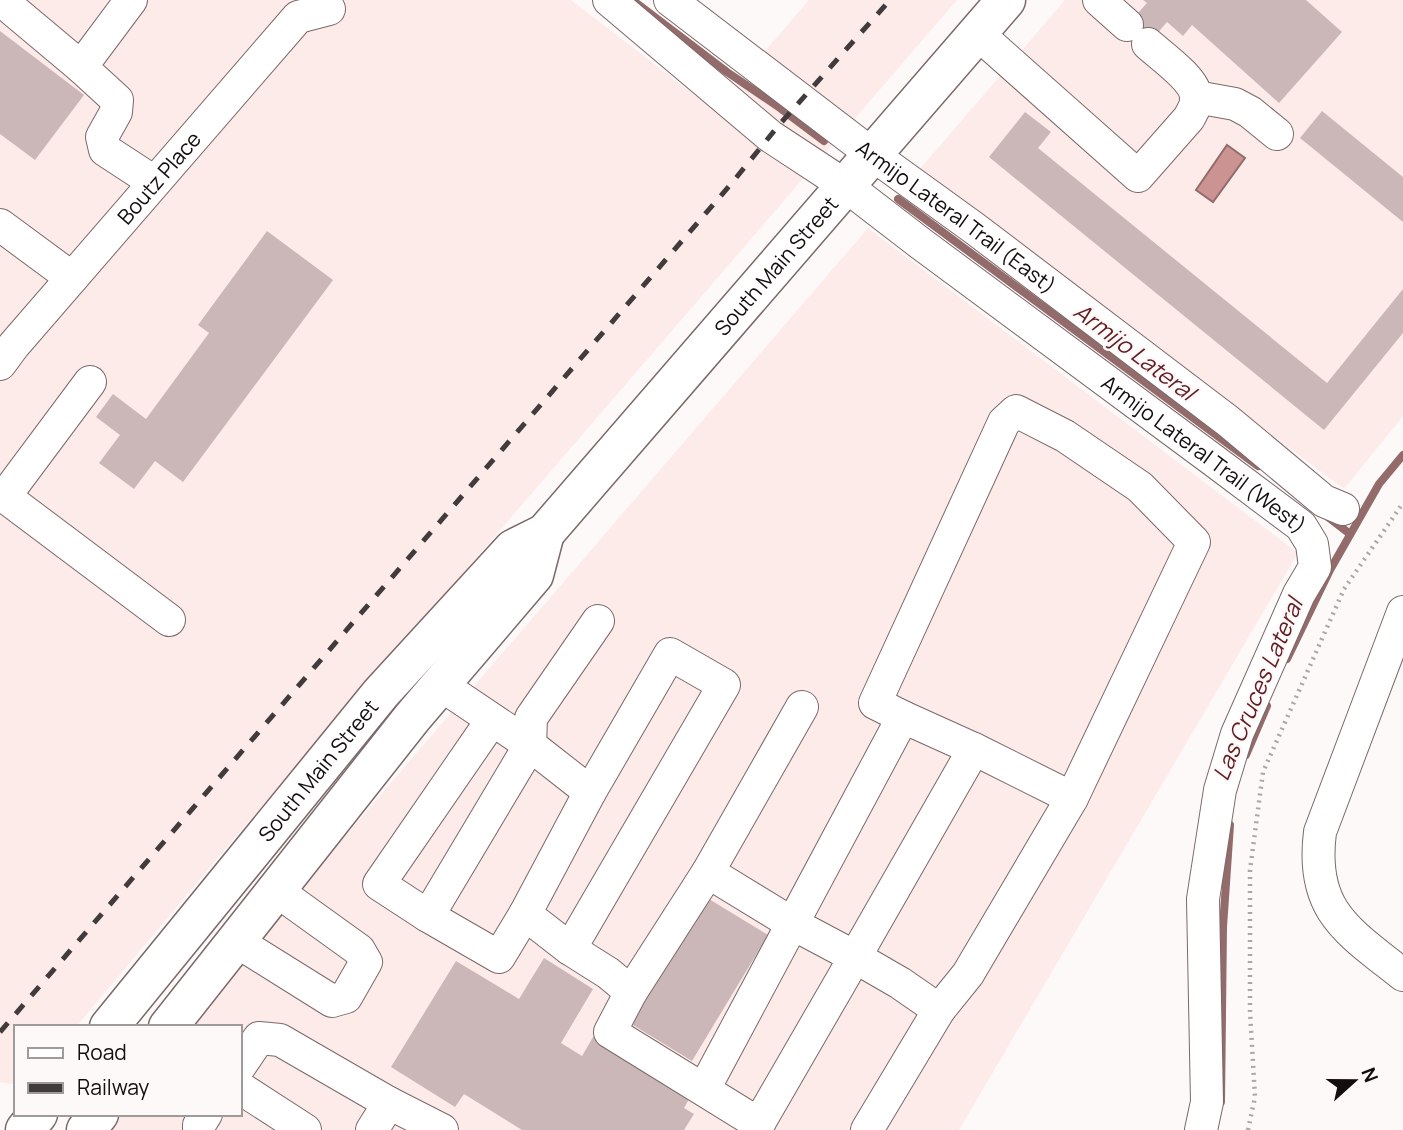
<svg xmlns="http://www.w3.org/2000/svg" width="1403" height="1130" font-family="Manrope,sans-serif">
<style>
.built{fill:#fdebea}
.water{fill:#cc9393;stroke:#946b6b;stroke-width:2}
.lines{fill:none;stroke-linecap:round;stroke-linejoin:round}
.stream{stroke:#946b6b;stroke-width:8}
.building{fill:#cbb7b7}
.minor-casing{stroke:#7b6969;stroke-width:34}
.major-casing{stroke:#7b6969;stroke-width:41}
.path{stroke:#aca6a6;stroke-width:4.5;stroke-dasharray:2 5;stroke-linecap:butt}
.minor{stroke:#fff;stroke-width:32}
.major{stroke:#fff;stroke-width:38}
.rail{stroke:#413b3b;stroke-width:5;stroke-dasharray:12 12;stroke-linecap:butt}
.labels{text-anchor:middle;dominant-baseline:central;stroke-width:5;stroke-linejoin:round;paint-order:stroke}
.street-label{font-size:21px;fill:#130d0d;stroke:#fef9f9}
.water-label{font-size:23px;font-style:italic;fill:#611c23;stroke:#fef9f9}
</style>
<rect width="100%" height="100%" fill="#fef9f9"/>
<g class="built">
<polygon points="0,0 571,0 714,110 809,0 957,0 227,847 76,1027 16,1027 16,1083 11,1084 0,1082"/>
<polygon points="1065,0 1403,0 1403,416 1344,489 919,170"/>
<polygon points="868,228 1298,553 959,1130 93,1130 106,1114 240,1114 240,1027 181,1027"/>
</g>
<polygon class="water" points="1227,145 1245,158 1213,202 1196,190"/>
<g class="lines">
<g class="stream">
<polyline points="635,2 727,72 780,108 824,141"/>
<polyline points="898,199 1258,466"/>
<polyline points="1328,517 1350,534"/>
<polyline points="1287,659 1330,570 1379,484 1403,455"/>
<polyline points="1246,755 1267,706"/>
<polyline points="1221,1102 1223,927 1230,825"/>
</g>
</g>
<g class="building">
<polygon points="1143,0 1306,0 1342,32 1279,103 1192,25 1183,36 1167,22 1142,51 1121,32 1147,3"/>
<polygon points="0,31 84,95 35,160 0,134"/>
<polygon points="1322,111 1403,177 1403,222 1300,138"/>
<polygon points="1025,112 1051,132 1038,148 1327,383 1403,289 1403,333 1324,430 989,157"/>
<polygon points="267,231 333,280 183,482 155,461 134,489 99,463 120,435 96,417 113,394 146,419 209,333 198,325"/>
<polygon points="704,896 768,935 692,1061 628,1022"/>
<polygon points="544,958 593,989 561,1043 582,1056 596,1032 693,1092 684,1108 694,1114 684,1130 522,1130 464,1094 455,1107 391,1067 456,961 519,999"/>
</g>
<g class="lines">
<g class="minor-casing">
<g id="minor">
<polyline points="1,0 81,67"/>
<polyline points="131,0 81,67 117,100 116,112 102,137 105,150 154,182"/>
<path id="s1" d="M609,0L770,136L846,186L920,243L1213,460L1301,526L1312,544L1315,567L1299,594L1237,734L1220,790L1203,899L1207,1102L1201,1130"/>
<path id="s2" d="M670,0L873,155L974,228L1228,421L1324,501L1343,509"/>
<polyline points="1099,0 1127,25"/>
<path d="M977,33L1138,176L1189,118C1192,112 1197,105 1196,97C1195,79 1161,56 1148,44"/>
<polyline points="1196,97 1235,104 1250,112 1277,134"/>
<polyline points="0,225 72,278"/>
<path id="s3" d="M0,364L14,345L298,17L329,9"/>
<polyline points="0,493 169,620"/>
<polyline points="5,496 90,382"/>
<path d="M1403,612L1320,832C1310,911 1348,931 1403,975"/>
<polyline points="441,685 530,745 590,792 525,914 570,949 608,973 631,992 708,872 793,924 855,957 755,1130"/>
<polyline points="903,717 974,749 1072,798"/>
<polyline points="492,720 379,884 428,916 499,957 525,914"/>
<polyline points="708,872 802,707"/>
<polyline points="428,916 530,745 531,718 598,621"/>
<polyline points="236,941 332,1001 346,997 366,962 359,950 277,891"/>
<polyline points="570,949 724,685 670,654 590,792"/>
<polyline points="631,992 610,1032 759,1124"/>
<polyline points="939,1010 900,983 855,957 974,749"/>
<polyline points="240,1066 259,1038 280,1040 389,1103 442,1130"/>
<polyline points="240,1088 305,1130"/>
<polyline points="704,1089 903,717 875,703 1004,422 1016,411 1065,436 1140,487 1194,542 1072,798 968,974 939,1010 867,1130"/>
<polyline points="199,1130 199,1125 206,1114"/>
<polyline points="372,1130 389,1103"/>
</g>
</g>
<g class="major-casing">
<g id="major">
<path id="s4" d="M109,1027L381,693L513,549L545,533L1006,0"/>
<polyline points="168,1027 412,718 534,575 545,533"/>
<polyline points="25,1130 38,1114"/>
<polyline points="86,1130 99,1114"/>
</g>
</g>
<polyline class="path" points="1248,1130 1255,1097 1250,1011 1250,870 1263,772 1344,589 1403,503"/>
<use href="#minor" class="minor"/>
<use href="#major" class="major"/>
<polyline class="rail" points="0,1032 731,184 779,125 890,0"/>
</g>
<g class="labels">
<g class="street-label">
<text stroke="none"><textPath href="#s3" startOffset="245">Boutz Place</textPath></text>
<text stroke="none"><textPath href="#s2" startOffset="359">Armijo Lateral Trail (East)</textPath></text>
<text stroke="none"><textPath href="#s4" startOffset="1015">South Main Street</textPath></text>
<text stroke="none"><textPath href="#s1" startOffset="749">Armijo Lateral Trail (West)</textPath></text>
<text stroke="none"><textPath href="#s4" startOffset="331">South Main Street</textPath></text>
</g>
<g class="water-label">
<text transform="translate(1135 351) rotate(37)">Armijo Lateral</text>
<text transform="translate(1257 689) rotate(-67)">Las Cruces Lateral</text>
</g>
</g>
<rect x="14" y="1025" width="228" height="91" fill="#fef9f9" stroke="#a09b9b" stroke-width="2"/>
<rect x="28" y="1048" width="35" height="10" fill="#ffffff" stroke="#a09b9b" stroke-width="2"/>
<text x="77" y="1060" font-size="21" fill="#130d0d">Road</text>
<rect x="28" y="1083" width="35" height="10" fill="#413b3b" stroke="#a09b9b" stroke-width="2"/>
<text x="77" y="1095" font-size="21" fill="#130d0d">Railway</text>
<g transform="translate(1354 1081) rotate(69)" stroke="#fef9f9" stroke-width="5" paint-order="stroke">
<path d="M0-5L12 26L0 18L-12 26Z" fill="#130d0d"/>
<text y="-10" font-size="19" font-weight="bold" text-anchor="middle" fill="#130d0d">N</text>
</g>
</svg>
